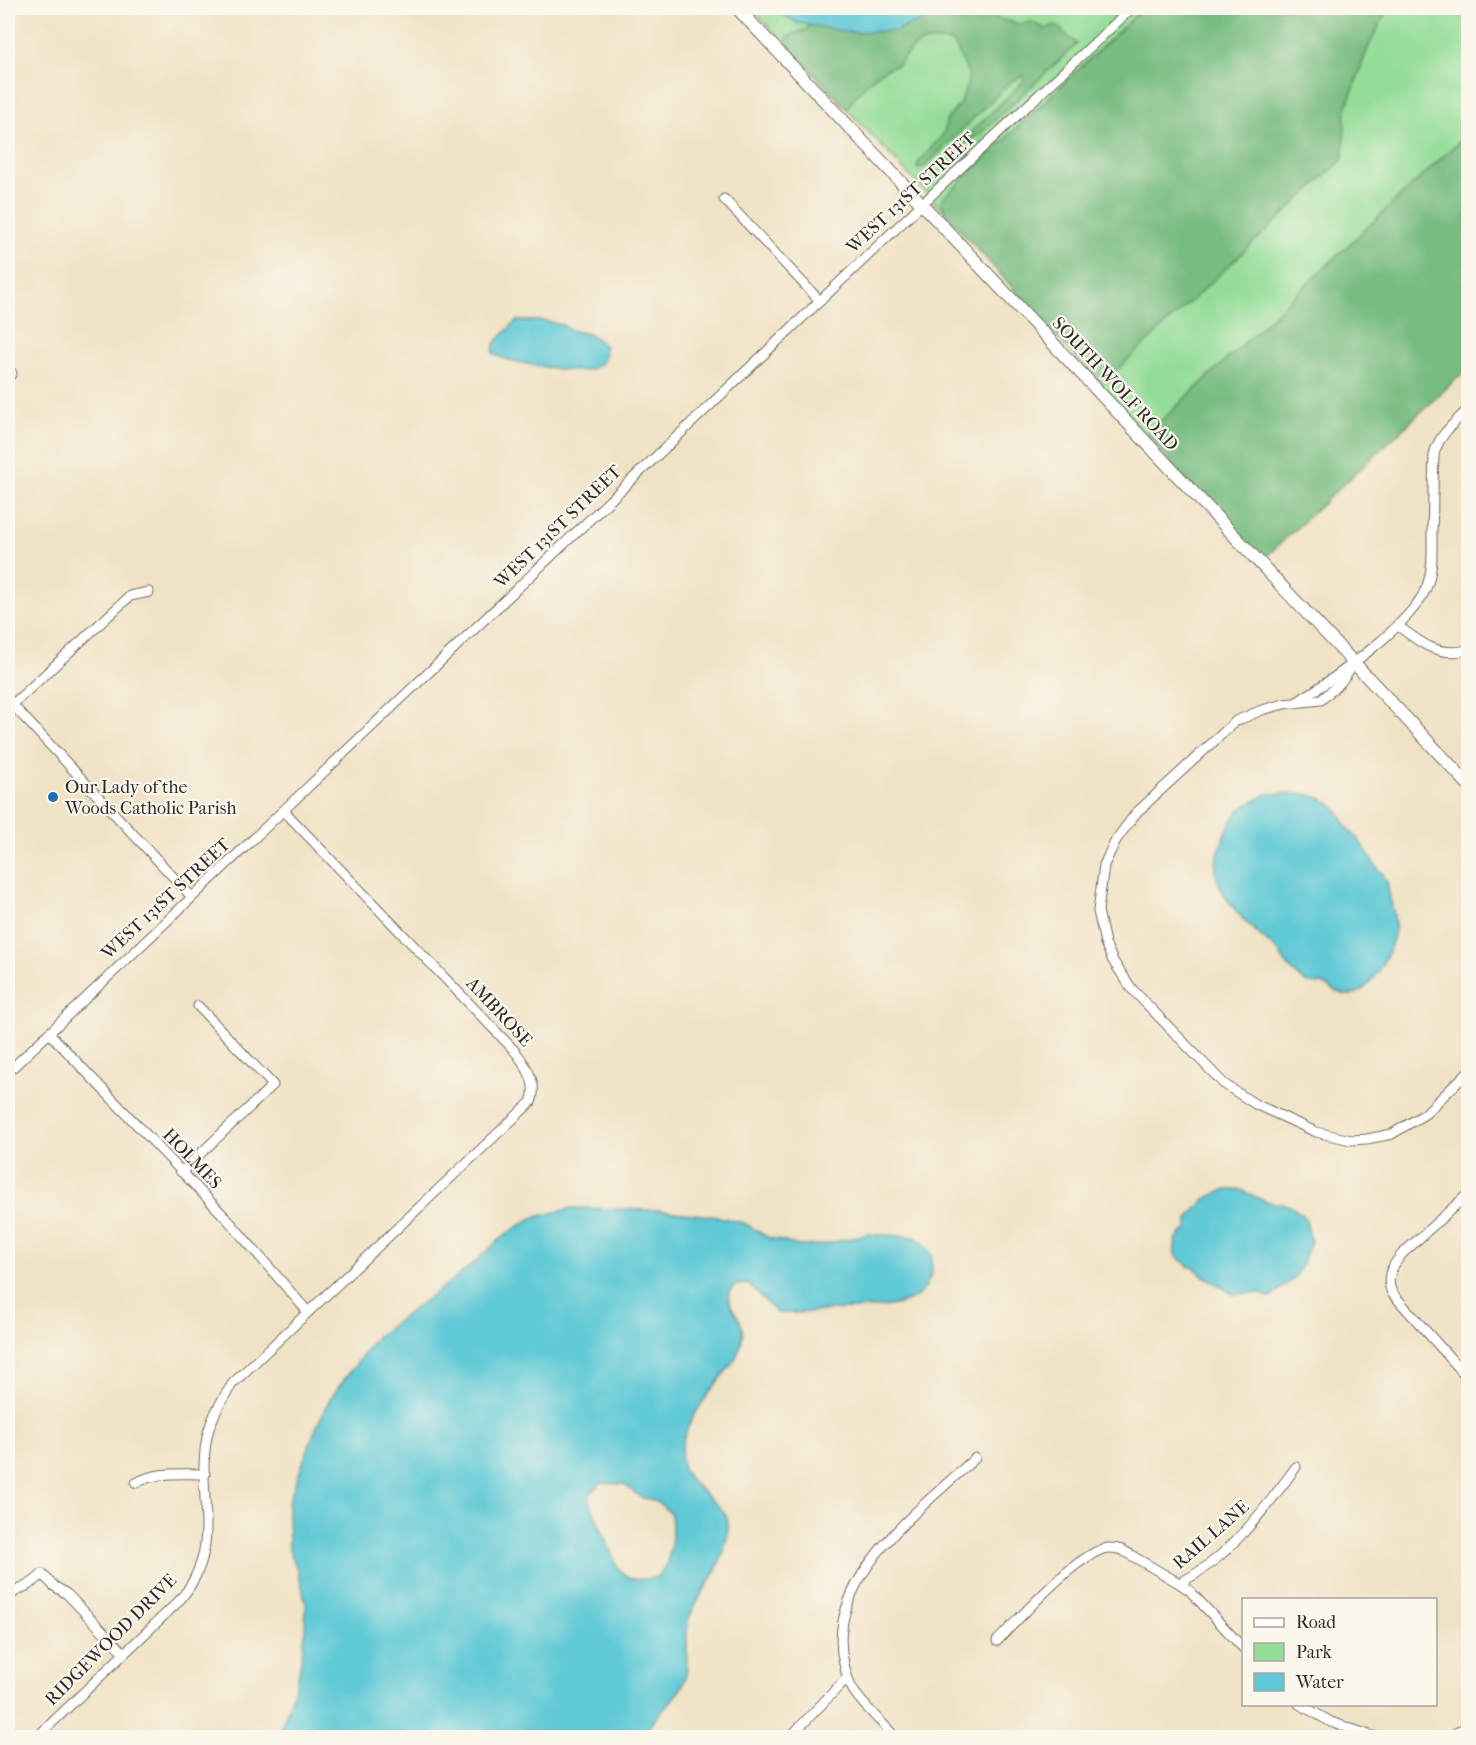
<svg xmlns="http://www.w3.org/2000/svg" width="1476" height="1745" font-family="'IM FELL French Canon',serif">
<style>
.green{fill:#94dd98;stroke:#608462;stroke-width:1.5}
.forest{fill:#77bc80;stroke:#517456;stroke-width:1.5}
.water{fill:#5ec9d6;stroke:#447a80;stroke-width:1.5;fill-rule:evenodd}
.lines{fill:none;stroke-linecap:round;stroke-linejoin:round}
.minor-casing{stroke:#706b61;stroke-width:11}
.major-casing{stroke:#706b61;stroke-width:14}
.minor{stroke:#fff;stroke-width:9}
.major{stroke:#fff;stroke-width:12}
.poi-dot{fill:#1f6fb2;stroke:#fbf7ec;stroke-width:2}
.labels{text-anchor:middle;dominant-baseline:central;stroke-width:4.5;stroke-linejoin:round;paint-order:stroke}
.street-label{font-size:18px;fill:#2b2b2b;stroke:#fbf7ec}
.poi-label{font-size:18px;fill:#2b2b2b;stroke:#fbf7ec;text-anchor:start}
</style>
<rect width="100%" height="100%" fill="#fbf7ec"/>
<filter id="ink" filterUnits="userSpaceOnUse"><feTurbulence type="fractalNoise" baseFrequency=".0167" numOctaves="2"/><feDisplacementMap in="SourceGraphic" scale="12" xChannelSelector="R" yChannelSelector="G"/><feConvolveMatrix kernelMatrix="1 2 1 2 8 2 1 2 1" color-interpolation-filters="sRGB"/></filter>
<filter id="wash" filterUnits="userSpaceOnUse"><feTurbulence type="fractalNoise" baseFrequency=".008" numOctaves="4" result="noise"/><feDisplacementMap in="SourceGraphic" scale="24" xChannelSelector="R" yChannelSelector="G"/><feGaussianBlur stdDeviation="1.35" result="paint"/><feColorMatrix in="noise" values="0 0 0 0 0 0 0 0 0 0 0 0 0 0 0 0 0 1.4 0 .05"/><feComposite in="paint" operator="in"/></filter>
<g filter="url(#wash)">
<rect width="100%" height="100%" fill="#f0e2c4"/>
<polygon class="green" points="751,8 1468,8 1468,368 1260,562 949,217"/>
<g class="forest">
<polygon points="1143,8 1388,8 1368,48 1346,109 1343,159 1101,385 949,218 942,205 942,199"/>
<path d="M989,13L995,18L1020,24L1032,22L1046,29L1055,25L1077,44L980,134L960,146L961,142L1023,82L1024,75L1010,82L925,166L917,169L918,163L944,133L946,121L961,102L966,88L969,75L954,43C925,37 915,41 898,65C878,68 857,92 847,109L785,43L789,36L807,29L811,24L849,32L894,31L936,15C941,16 946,20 950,20C962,23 977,14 989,13Z"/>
<polygon points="1468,133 1468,368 1260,562 1146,435"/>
</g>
<g class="water">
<polygon points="767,8 1019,8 1010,11 971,16 961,20 950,20 936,15 895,31 849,32 797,23 779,12"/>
<path d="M516,321H545L562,325L571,330L592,335L605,346L604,360C600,364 594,368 589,370C575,373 501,362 493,353L494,344Z"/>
<path d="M1267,794C1290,793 1321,790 1337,810C1342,816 1346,828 1352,833C1364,842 1367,855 1376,866C1380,871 1384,874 1387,881C1388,896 1396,914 1395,930C1392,950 1370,998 1346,995C1337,994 1330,986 1321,984C1315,983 1310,985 1304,981C1298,976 1292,971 1287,965C1283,960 1282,955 1277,950C1257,933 1215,898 1216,868C1216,853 1229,821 1240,810C1247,803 1259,799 1267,794Z"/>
<path d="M1227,1190H1241L1267,1202L1288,1205L1303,1215L1306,1221L1311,1242L1301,1266L1297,1275L1270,1298L1260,1293L1233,1294L1202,1275L1193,1266L1189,1267L1175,1255C1174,1244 1175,1236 1187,1230L1188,1219L1203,1201L1218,1192Z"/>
<path d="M572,1208L658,1210L719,1217L744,1223L767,1237L799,1246L822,1245L868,1234L915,1237L923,1243L932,1255C933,1272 930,1290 912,1299C889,1310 859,1308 833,1310C814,1312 796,1314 777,1313L748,1284L735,1285C720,1301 737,1310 741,1324C745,1335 740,1348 736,1358C716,1386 674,1428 682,1465C684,1476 699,1488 707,1496C716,1504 728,1512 728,1525C727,1565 705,1582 690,1616C682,1635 693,1670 681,1688C670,1705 653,1718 642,1737H277L290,1704L299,1673L305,1633L306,1604L298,1571L289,1550L288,1503L316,1428L330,1399L376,1337L467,1269L506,1234L532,1218ZM600,1483L623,1484L642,1498L650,1499L660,1504L671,1514C673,1534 673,1562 657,1577C639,1580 629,1583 618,1568L590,1503V1493Z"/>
</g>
</g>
<g filter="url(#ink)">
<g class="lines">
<g class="minor-casing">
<g id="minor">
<polyline points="724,199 820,301"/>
<polyline points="8,378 12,373"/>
<path d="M1397,625C1421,643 1436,657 1468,650"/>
<polyline points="1354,663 1341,682 1321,700 1284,704 1262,710 1236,721 1136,813 1116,840 1104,865 1098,911 1105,943 1113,961 1132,989 1224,1084 1255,1104 1316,1132 1351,1140 1367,1139 1392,1134 1425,1114 1468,1072"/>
<polyline points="8,700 191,896"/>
<path d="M1297,702C1332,680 1417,622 1428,583C1433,567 1432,550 1432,533C1433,507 1433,481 1434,455C1438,435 1455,423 1468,409"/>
<polyline points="12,705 130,596 149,592"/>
<polyline points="49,1033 228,1220 308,1312"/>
<polyline points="8,1072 922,204 1132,8"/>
<polyline points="181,1172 273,1085 198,1006"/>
<path d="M1468,1194L1402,1254C1392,1266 1385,1277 1392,1293L1468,1378"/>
<path d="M136,1483C157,1471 181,1474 205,1474"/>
<path d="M8,1597C20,1586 30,1588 42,1574L54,1586L67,1594L124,1653"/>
<path d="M997,1641C1022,1616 1071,1560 1103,1549C1110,1547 1115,1548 1122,1550L1179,1583"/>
<path d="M1244,1649L1189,1590L1179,1583C1226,1561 1266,1508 1296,1467"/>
<polyline points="1299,1704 1331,1722 1378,1738"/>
<path d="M36,1738L178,1602C226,1548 195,1499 207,1437C211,1417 222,1399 233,1383L531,1102C539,1084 524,1062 513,1049L284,811"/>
<polyline points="789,1738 847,1678"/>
<path d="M896,1738C882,1722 864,1707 853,1690C848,1682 846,1673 844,1664C823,1579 920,1510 975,1458"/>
<polyline points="1447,1738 1468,1726"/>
</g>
</g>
<g class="major-casing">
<polyline id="major" points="737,8 1468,784"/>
</g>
<use href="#minor" class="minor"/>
<use href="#major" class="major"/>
</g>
</g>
<circle class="poi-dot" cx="53" cy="797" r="6"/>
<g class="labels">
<g class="street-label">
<text transform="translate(911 193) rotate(-43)">WEST 131ST STREET</text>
<text transform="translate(1115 384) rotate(47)">SOUTH WOLF ROAD</text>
<text transform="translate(558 527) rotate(-44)">WEST 131ST STREET</text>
<text transform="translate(166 899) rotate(-43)">WEST 131ST STREET</text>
<text transform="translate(499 1012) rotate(47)">AMBROSE</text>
<text transform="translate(192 1159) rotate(46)">HOLMES</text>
<text transform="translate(1211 1535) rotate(-41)">RAIL LANE</text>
<text transform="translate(111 1640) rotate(-45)">RIDGEWOOD DRIVE</text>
</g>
<g class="poi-label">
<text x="65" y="787">Our Lady of the<tspan x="65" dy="21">Woods Catholic Parish</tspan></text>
</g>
</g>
<rect width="1476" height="1745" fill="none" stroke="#fbf7ec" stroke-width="30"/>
<rect x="1242" y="1598" width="195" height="108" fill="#fbf7ec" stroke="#a8a59f" stroke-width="1.5"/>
<rect x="1254" y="1618" width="30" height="9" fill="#ffffff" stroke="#a8a59f" stroke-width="1.5"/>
<text x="1296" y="1628" font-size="18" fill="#2b2b2b">Road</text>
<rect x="1254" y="1643" width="30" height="18" fill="#94dd98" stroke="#a8a59f" stroke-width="1.5"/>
<text x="1296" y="1658" font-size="18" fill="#2b2b2b">Park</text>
<rect x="1254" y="1673" width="30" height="18" fill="#5ec9d6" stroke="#a8a59f" stroke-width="1.5"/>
<text x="1296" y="1688" font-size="18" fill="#2b2b2b">Water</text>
</svg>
